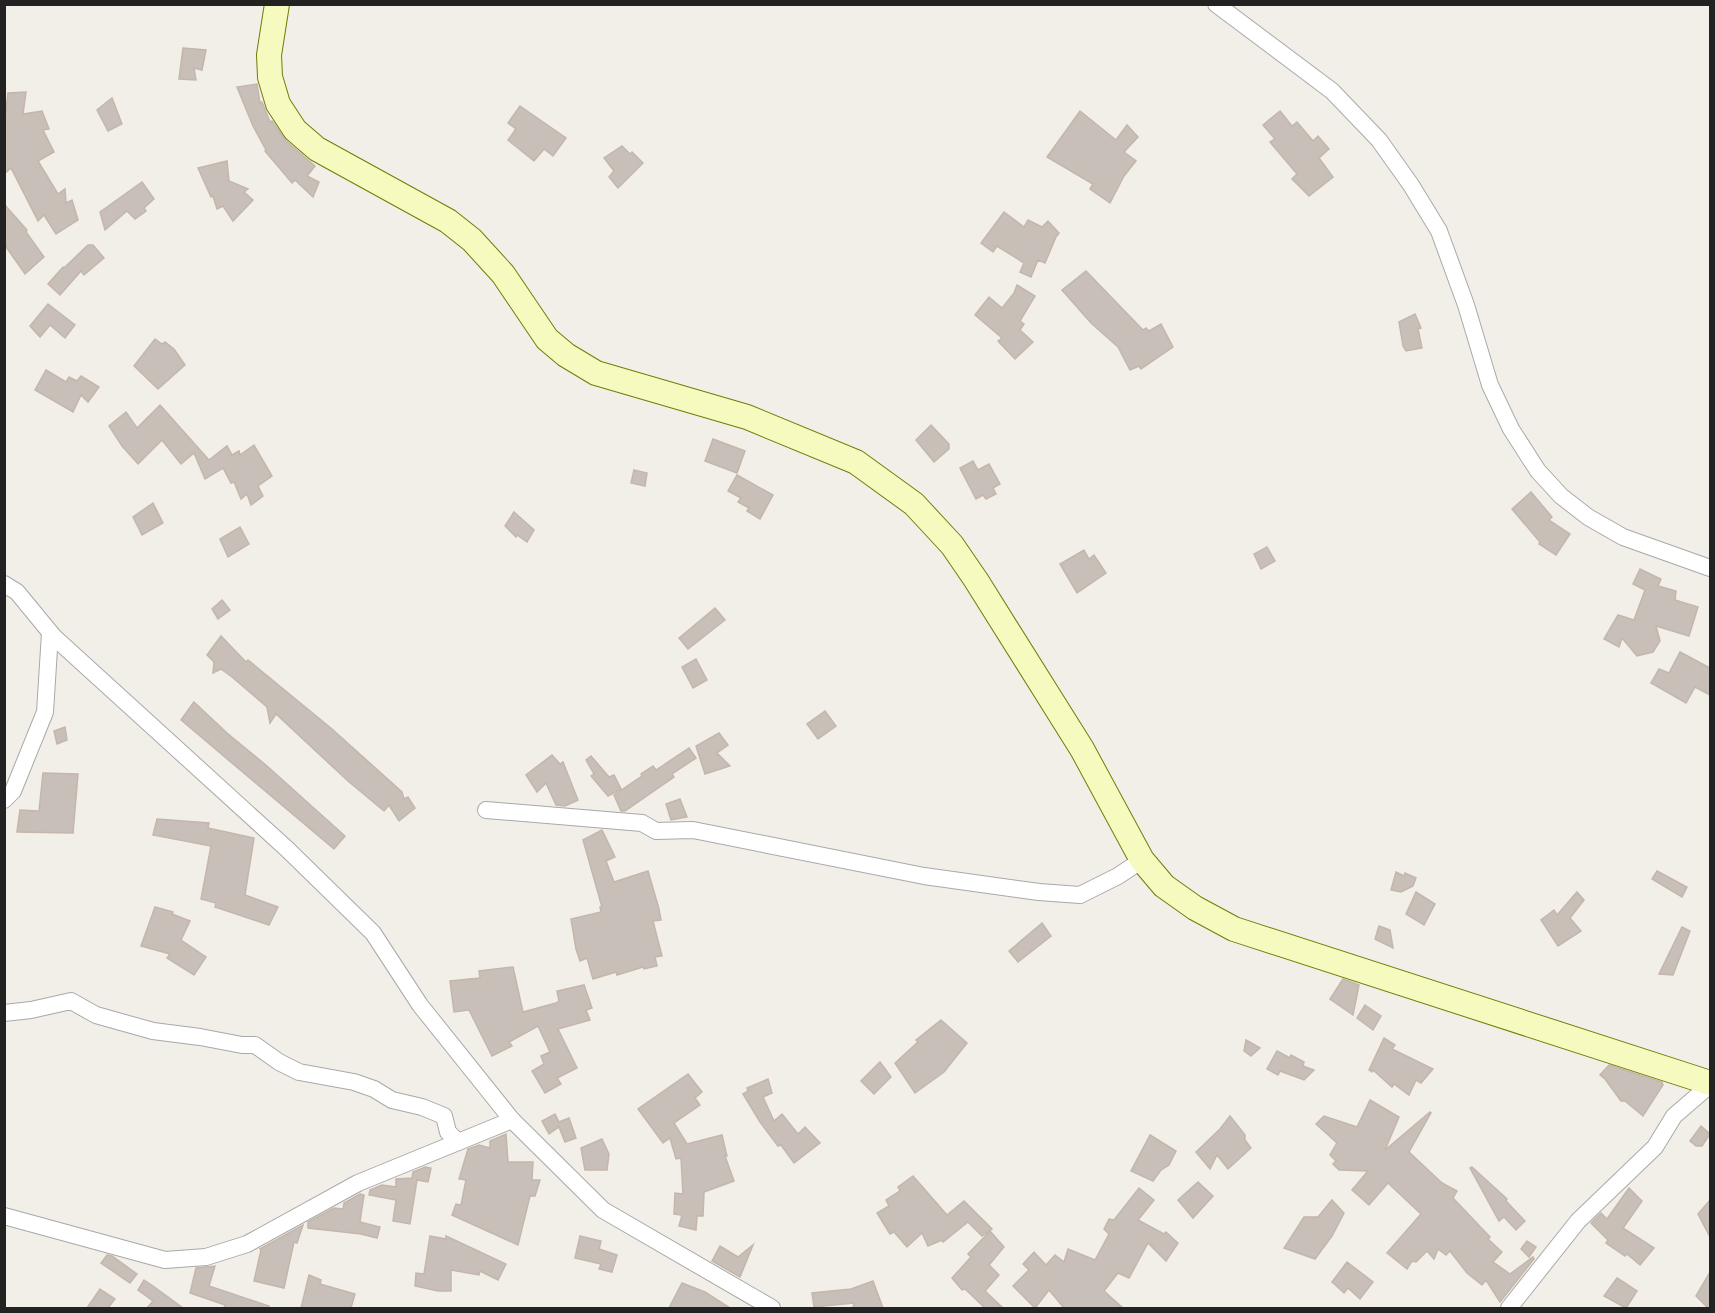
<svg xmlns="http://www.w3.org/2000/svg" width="1715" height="1313" font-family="Arial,sans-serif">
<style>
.building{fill:#c7bfb8;stroke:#c4b6ab;stroke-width:1.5}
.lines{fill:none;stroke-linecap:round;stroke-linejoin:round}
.minor-casing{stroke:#a9a9a9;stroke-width:18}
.secondary-casing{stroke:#707d05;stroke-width:26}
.minor{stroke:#fff;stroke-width:16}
.secondary{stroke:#f7fabf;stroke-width:24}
</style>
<rect width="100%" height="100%" fill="#f2efe9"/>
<g class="building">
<polygon points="183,48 206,50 202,70 194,68 196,80 179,79"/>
<polygon points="257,84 260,103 262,102 270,122 272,121 286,141 315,166 307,176 319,182 313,197 295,180 292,183 265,151 266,150 253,126 237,87"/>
<polygon points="26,92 23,114 42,111 49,129 43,130 54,152 38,161 58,194 65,189 66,203 72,200 78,220 56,234 44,215 38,221 11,168 4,174 4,127 8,93"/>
<polygon points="112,98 122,124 108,131 97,110"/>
<polygon points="520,106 566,138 553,156 544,149 534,161 508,140 516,129 508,123"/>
<polygon points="1080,111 1116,140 1127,125 1138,137 1124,152 1136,161 1124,176 1110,203 1090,189 1093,184 1047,157"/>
<polygon points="1280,111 1292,126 1297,122 1313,141 1318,136 1329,149 1319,158 1333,177 1309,196 1292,179 1297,174 1270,142 1275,139 1263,125"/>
<polygon points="622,146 630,154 632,152 643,163 618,188 609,177 614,171 604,158"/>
<polygon points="227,161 229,181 248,189 244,192 253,200 233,221 223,206 217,209 213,196 211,197 198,168"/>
<polygon points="142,182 154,199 144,208 146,211 135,219 127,211 105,230 100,212"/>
<polygon points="4,204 27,230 26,232 44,257 25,274 4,244"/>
<polygon points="1004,212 1024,227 1028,220 1042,227 1048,221 1059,233 1056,237 1045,263 1038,260 1031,277 1020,272 1024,263 997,246 993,252 981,243"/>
<polygon points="88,245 93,245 104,258 84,275 81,271 60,295 48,284 63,267 64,268"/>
<polygon points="1086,271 1143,330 1146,328 1149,331 1161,324 1173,347 1141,369 1139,366 1130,370 1118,347 1091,323 1062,290"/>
<polygon points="1017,285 1035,296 1020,321 1024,324 1020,330 1033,342 1015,359 998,341 1002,338 975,315 989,297 1002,308 1014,293"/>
<polygon points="48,304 75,325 65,338 50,325 40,337 30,326"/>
<polygon points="1415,314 1421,328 1418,329 1422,348 1406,351 1403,346 1399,322"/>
<polygon points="155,339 162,344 165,342 174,349 185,365 158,389 134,366"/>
<polygon points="46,370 66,382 69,377 77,381 81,376 99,387 88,402 81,395 73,412 35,390"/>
<polygon points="160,405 209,460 227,446 232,455 239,451 240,455 254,445 272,476 258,486 263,496 251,505 247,494 241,499 234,482 231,483 223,468 205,479 194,453 181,464 162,440 138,464 122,446 109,426 126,412 137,428"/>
<polygon points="931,425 949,444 949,449 934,462 916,440"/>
<polygon points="713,439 745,451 737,473 705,461"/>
<polygon points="973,461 978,470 989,464 1000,484 993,488 996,494 986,499 983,495 976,499 960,468"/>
<polygon points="634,470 647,473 645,486 631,483"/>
<polygon points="737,475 773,495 760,519 747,511 749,508 738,502 741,498 728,491"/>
<polygon points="1531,492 1552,517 1549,520 1570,534 1556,555 1539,544 1540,542 1512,509"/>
<polygon points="153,503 163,523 142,535 133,517"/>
<polygon points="514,512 534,530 527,542 517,535 516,537 505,526"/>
<polygon points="240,527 249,544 228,557 220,539"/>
<polygon points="1267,547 1275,561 1261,569 1254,554"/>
<polygon points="1084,550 1089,559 1094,555 1106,573 1077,593 1060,564"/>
<polygon points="1640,569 1661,579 1658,586 1676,591 1675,600 1698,607 1689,636 1656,626 1660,641 1653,652 1637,656 1622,638 1619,647 1604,639 1618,615 1634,620 1645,590 1633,584"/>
<polygon points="222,600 230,610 218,619 212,609"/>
<polygon points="715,608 725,620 688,649 679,638"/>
<polygon points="221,636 246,662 248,660 332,729 402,792 404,799 408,797 415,808 399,821 389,805 384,811 348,781 276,714 270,723 267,707 232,677 221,669 213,673 214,662 207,655"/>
<polygon points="1680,652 1710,668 1710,695 1695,687 1686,703 1651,683 1659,669 1669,673"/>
<polygon points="696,659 707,680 693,688 682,667"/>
<polygon points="194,702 227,733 267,766 345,836 334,849 181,720"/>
<polygon points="825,711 836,726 818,739 807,724"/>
<polygon points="65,727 67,740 57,744 54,731"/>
<polygon points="719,733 728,745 717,753 730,766 705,774 696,746"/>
<polygon points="689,748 696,758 672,774 674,777 625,811 621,811 614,795 642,776 641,774 653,766 656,770"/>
<polygon points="552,755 560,764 563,762 578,800 565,806 556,805 546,783 537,792 526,775"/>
<polygon points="591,756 609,777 614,775 621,789 608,796 591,776 594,774 586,760"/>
<polygon points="43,773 78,774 73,833 17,832 20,810 39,811"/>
<polygon points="680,799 687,817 671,820 666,804"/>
<polygon points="157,819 209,823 208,828 254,838 245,895 278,907 269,925 215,907 216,903 201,899 211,846 153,835"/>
<polygon points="602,830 615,857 606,861 614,882 648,871 659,909 661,920 653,921 662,956 655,957 657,966 644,969 643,967 617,975 616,972 593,979 587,958 580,961 576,949 571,919 601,912 600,907 602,907 583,840"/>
<polygon points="1657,871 1687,887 1682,897 1652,879"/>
<polygon points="1396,872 1404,876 1405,873 1416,878 1413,886 1401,892 1391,890"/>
<polygon points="1416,892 1435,904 1424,925 1406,914"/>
<polygon points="1577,892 1584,900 1570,918 1581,931 1558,946 1541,920 1554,910 1557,915"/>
<polygon points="155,907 173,912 172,914 190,921 181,940 206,957 194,975 167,958 170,954 141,946"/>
<polygon points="1042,923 1051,936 1018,962 1009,951"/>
<polygon points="1379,926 1390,930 1393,948 1375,939"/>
<polygon points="1682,927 1690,931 1673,975 1659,974"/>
<polygon points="513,967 523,1012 556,1003 559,1001 557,991 584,985 592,1008 586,1010 590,1020 558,1029 577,1068 557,1078 561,1084 545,1093 532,1071 544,1064 541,1056 550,1052 538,1026 509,1042 512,1046 492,1056 469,1010 454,1012 450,981 480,978 479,971"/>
<polygon points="1343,979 1359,985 1353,1015 1330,999"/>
<polygon points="1365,1005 1381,1016 1373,1030 1357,1018"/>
<polygon points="941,1020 967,1043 944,1072 915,1093 895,1063 918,1042 916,1040"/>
<polygon points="1384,1038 1395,1045 1392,1049 1433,1069 1421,1083 1416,1080 1409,1095 1394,1084 1392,1087 1373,1070 1372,1072 1369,1070"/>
<polygon points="1246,1040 1260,1048 1251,1056 1244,1051"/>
<polygon points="1277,1051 1290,1058 1291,1055 1304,1062 1303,1066 1314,1070 1304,1080 1280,1071 1278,1075 1267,1069"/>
<polygon points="880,1062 891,1077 874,1094 861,1081"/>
<polygon points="1609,1065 1662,1082 1663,1085 1643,1116 1625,1101 1621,1101 1605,1079 1600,1075"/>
<polygon points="688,1074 702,1092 695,1098 700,1105 674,1123 687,1144 722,1135 727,1156 725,1156 734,1181 704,1192 703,1216 697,1216 696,1230 679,1226 682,1215 674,1214 675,1193 683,1194 681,1158 676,1159 670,1138 663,1143 638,1109"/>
<polygon points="768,1079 772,1093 763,1097 774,1121 782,1114 798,1134 805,1127 820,1143 794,1163 781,1145 778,1146 760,1122 743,1094 748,1091 747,1088"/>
<polygon points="1370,1100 1399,1117 1385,1150 1430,1112 1431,1113 1409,1152 1442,1183 1457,1191 1453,1198 1490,1237 1488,1239 1502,1252 1493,1262 1510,1274 1533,1257 1534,1259 1500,1302 1486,1280 1482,1285 1467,1273 1450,1251 1446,1255 1438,1249 1434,1259 1427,1251 1416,1262 1412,1261 1407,1269 1387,1253 1421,1214 1388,1183 1369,1205 1352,1190 1368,1171 1339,1170 1333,1164 1336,1161 1330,1155 1337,1143 1316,1124 1324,1116 1357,1127"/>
<polygon points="555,1114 559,1122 569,1118 576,1138 565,1142 559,1127 549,1134 542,1121"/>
<polygon points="1230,1116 1245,1135 1245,1140 1251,1148 1228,1169 1217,1155 1210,1169 1196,1152 1220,1129"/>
<polygon points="1701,1126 1710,1134 1702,1146 1696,1146 1690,1141"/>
<polygon points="506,1134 508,1162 533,1162 532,1180 540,1180 535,1196 530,1196 518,1245 452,1215 456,1204 461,1205 466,1180 459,1179 468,1149 479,1145 490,1148 490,1141"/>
<polygon points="1150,1135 1176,1151 1169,1165 1161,1170 1153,1181 1131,1171"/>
<polygon points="602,1139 609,1154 607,1170 585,1170 581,1148"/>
<polygon points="425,1167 431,1168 428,1182 417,1180 410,1224 393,1221 396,1200 369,1195 370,1190 382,1185 396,1187 396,1179 412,1178 413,1172"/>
<polygon points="1472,1167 1507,1199 1506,1201 1525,1221 1516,1230 1504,1217 1499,1221 1470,1168"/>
<polygon points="913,1176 947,1215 964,1201 992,1229 982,1236 968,1222 943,1242 942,1240 928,1246 922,1233 907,1247 894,1232 890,1234 877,1213 889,1206 886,1200 900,1191 898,1187"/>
<polygon points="1198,1182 1213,1196 1193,1218 1178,1200"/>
<polygon points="1139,1188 1154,1200 1138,1220 1164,1234 1166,1232 1178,1243 1166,1261 1148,1243 1129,1278 1118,1273 1104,1291 1123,1308 1064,1308 1049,1290 1035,1308 1013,1286 1029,1270 1023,1264 1034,1252 1046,1265 1055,1255 1064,1262 1068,1249 1095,1260 1109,1234 1104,1229 1109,1219 1114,1220"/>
<polygon points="1629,1188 1642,1201 1623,1228 1654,1248 1640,1265 1627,1254 1625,1256 1606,1243 1608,1240 1591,1223 1601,1213 1607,1219"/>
<polygon points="360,1194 364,1195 360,1222 380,1227 377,1238 361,1234 308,1228 308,1222 334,1208 343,1209 344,1203"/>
<polygon points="1332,1200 1344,1213 1332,1236 1315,1259 1284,1248 1304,1217 1318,1217"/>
<polygon points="1710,1200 1710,1237 1698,1214"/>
<polygon points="303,1225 297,1243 294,1242 284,1288 254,1281 261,1250 260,1249"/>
<polygon points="990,1231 1004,1247 989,1265 999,1275 985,1291 1003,1308 985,1308 965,1289 962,1290 952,1278 971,1257 968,1254"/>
<polygon points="430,1236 446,1239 446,1236 506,1264 498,1280 480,1271 479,1275 451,1270 451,1291 438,1291 415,1286 416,1273 424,1274"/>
<polygon points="580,1236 601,1241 599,1249 617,1255 612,1272 599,1269 601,1264 575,1258"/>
<polygon points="1527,1241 1536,1247 1529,1257 1521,1249"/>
<polygon points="753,1245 740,1277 712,1261 720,1246 738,1257"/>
<polygon points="107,1255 112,1256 137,1274 130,1283 101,1263"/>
<polygon points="1347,1262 1373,1282 1360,1299 1348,1288 1344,1293 1332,1282"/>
<polygon points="215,1266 209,1286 269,1306 269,1308 224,1308 225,1305 190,1293 196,1268"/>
<polygon points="1710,1272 1710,1308 1708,1308 1696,1296"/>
<polygon points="309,1275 321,1280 320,1284 355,1294 351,1308 301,1308"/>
<polygon points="1617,1278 1637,1291 1626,1308 1604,1296"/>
<polygon points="144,1280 153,1286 183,1308 147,1308 153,1301 138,1290"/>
<polygon points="873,1281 883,1308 853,1308 854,1303 814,1307 812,1293 851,1289"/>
<polygon points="682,1283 705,1292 730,1308 669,1308"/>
<polygon points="100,1289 115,1299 108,1308 87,1308"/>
</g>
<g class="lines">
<g class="minor-casing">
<g id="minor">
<polyline points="1216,4 1332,91 1379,140 1411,185 1439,231 1466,305 1490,385 1511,429 1538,471 1561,496 1588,517 1623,537 1710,568"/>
<polyline points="4,584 17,592 54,637 287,849 373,933 420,1005 512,1120 603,1210 772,1308"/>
<polyline points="4,800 13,791 45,712 50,633"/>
<polyline points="486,810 642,823 656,831 693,830 924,876 1039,892 1080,895 1118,876 1142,860"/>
<polyline points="4,1013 31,1010 71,1001 96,1015 153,1031 200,1037 242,1045 255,1045 279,1062 299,1072 354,1082 374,1089 392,1100 422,1107 444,1116 448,1132 458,1142"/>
<polyline points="4,1216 165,1260 206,1257 247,1244 358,1183 512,1120"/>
<polyline points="1509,1308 1578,1221 1655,1147 1674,1116 1710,1085"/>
</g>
</g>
<g class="secondary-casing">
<polyline id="secondary" points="277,4 269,55 270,77 278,104 295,130 317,149 448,221 472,240 503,274 547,339 566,355 596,373 747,417 856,462 914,504 952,545 976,580 1082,749 1142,860 1164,886 1195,908 1234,929 1710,1083"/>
</g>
<use href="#minor" class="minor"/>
<use href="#secondary" class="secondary"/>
</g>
<rect width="1715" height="1313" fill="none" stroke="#222222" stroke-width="12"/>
</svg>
